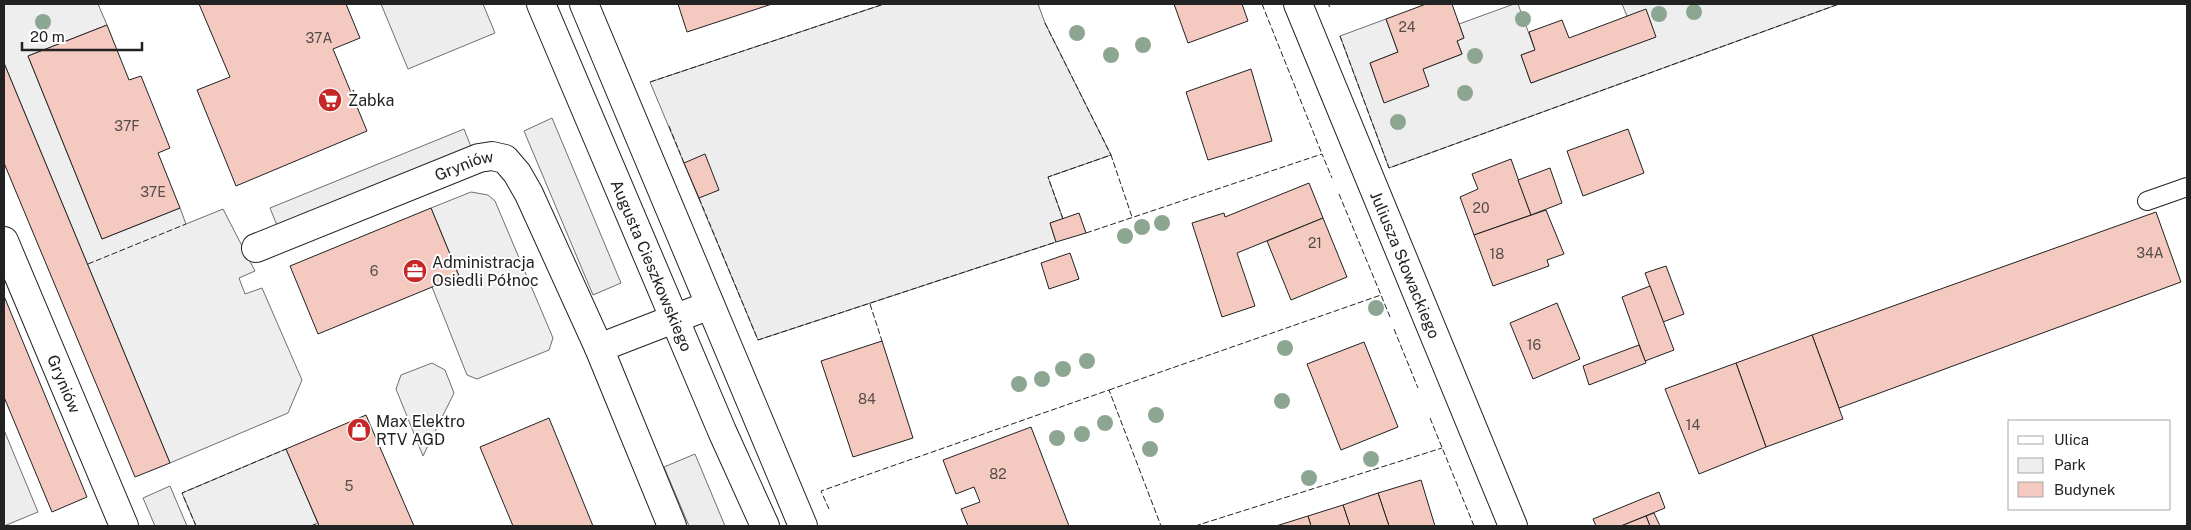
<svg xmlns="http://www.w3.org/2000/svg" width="2191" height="530" font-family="'Public Sans',sans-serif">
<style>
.green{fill:#eee;stroke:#6f6f6f}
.parking{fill:#ededed;stroke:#6f6f6f}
.building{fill:#f3c9c0;stroke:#222}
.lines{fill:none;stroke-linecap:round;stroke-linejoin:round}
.lane-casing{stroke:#222;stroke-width:20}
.street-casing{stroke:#222;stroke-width:30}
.secondary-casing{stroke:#222;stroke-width:30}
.lane{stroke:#fff;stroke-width:18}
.street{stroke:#fff;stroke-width:28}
.secondary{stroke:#fff;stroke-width:28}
.fence{stroke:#222;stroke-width:1;stroke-dasharray:6 2.5;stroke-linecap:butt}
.tree{fill:#8da692}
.labels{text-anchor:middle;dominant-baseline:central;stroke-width:4;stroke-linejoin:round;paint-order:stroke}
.number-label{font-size:14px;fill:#564c4a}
.poi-label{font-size:16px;fill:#222;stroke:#fff;text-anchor:start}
.street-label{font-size:16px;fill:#222;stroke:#fff}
</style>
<rect width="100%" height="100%" fill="#fff"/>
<g class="green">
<polygon points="4,4 98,4 107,25 28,56 102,239 180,208 186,224 223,209 255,271 239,278 245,294 262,288 302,380 288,413 170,463 4,63"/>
<polygon points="1514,4 1518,4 1535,50 1521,55 1531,83 1655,37 1627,16 1622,4 1839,4 1389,168 1340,36 1386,19 1398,52 1370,63 1384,102 1423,69 1462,54 1457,41 1464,38 1459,24"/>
<polygon points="471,192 488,195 495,201 553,338 549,350 477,379 467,375 432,287 459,276 431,208"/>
<polygon points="432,363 445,370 454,393 423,456 396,389 401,375"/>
<polygon points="286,449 319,526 196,526 182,493"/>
</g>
<g class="parking">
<polygon points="381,4 483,4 495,33 408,69"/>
<polygon points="884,4 1038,4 1045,23 1111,155 1048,177 1063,219 1050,223 1056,242 758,340 650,82"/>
<polygon points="552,118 621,283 593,295 524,131"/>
<polygon points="464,129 472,149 278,228 270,208"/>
<polygon points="4,430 38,512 4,526"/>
<polygon points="695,454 725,526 689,526 664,467"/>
<polygon points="170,486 187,526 155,526 143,498"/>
</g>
<g class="building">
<polygon points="199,4 346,4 360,38 333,49 367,131 236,186 197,90 230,77"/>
<polygon points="678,4 772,4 687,32"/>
<polygon points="1174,4 1242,4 1248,21 1188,43"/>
<polygon points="1426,4 1452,4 1464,38 1457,41 1462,54 1423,69 1429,86 1384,103 1370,63 1398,52 1386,19"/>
<polygon points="1646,9 1656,37 1531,83 1521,55 1535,50 1529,32 1562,20 1569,38"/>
<polygon points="107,25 129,80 141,76 170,148 158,153 180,208 102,239 28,56"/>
<polygon points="4,63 170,463 135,477 4,163"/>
<polygon points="1251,69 1272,141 1208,160 1186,92"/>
<polygon points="1628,129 1644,173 1583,196 1567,151"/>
<polygon points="705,154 719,190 699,198 684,163"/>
<polygon points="1511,159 1531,215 1474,235 1460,197 1478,189 1472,174"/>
<polygon points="1550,168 1562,203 1531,215 1518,180"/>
<polygon points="1309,183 1323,218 1237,253 1255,306 1222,317 1192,223 1224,213 1225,217"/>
<polygon points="431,208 459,276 318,334 290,266"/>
<polygon points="1546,210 1564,254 1547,260 1549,266 1493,286 1474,235"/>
<polygon points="2156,212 2181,282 1839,408 1812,335"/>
<polygon points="1079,213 1086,233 1056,242 1050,223"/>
<polygon points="1323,218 1347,277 1291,300 1267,241"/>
<polygon points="1070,253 1079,279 1049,289 1041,263"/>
<polygon points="1666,266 1684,314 1663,322 1645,273"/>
<polygon points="1650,286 1674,350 1645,361 1622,297"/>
<polygon points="4,296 87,497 52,512 4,397"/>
<polygon points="1557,303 1580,359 1533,379 1510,323"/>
<polygon points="1812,335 1843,419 1766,447 1736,363"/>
<polygon points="882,341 913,438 853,457 821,361"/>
<polygon points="1364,342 1398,427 1341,450 1307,364"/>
<polygon points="1639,345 1646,363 1589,385 1583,366"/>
<polygon points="1736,363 1766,447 1699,474 1665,389"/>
<polygon points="366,415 414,526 319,526 318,523 286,449"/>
<polygon points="549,418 593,526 513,526 480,447"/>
<polygon points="1031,427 1069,526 968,526 961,509 980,502 974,487 956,494 943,460"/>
<polygon points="1421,480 1435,526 1389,526 1378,493"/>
<polygon points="1659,492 1665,508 1621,526 1596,526 1593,519"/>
<polygon points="1378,493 1389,526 1350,526 1343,505"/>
<polygon points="1343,505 1350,526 1311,526 1308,516"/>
<polygon points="1654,513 1660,526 1650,526 1646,516"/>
<polygon points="1308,516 1311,526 1276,526"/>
<polygon points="1646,516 1650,526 1621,526"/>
</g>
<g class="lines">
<g class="lane-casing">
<polyline id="lane" points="2147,201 2187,187"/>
</g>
<g class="street-casing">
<g id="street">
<path id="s1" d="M1298,4L1513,526"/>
<path id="s2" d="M4,241L124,526"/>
<path id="s3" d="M256,248L479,158L492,156L505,159L517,173L529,194L599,348L710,305"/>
<polyline points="599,348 672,526"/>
</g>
</g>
<g class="secondary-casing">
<g id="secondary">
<path id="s4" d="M541,4L722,431L765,526"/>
<polyline points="584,4 803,526"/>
</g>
</g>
<use href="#lane" class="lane"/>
<use href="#street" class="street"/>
<use href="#secondary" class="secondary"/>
<g class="fence">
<polyline points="1262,4 1322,154"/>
<polyline points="1328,4 1330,7"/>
<polyline points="1045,23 1111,155"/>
<polyline points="1340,36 1389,168 1839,4"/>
<polyline points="650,82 884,4"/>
<polyline points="669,126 684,163"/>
<polyline points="1339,194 1381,295"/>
<polyline points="699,198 758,340 1056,242"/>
<polyline points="1063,219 1048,177 1111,155 1132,217"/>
<polyline points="1086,233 1322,154 1332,178"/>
<polyline points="88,264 186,224"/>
<polyline points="870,304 882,341"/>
<polyline points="1394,329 1418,388"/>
<polyline points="1109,390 1381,295 1390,317"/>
<polyline points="1430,418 1474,526"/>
<polyline points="829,509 821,491 1109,390 1161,526"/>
<polyline points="196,526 182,493 286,449"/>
<polyline points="311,526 318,523"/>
<polyline points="1195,526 1442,448"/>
</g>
</g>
<g class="tree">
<circle cx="1694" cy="12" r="8"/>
<circle cx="1659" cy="14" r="8"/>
<circle cx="1523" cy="19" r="8"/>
<circle cx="43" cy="22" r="8"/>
<circle cx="1077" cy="33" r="8"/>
<circle cx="1143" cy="45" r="8"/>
<circle cx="1111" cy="55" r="8"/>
<circle cx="1475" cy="56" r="8"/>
<circle cx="1465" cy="93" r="8"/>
<circle cx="1398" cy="122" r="8"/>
<circle cx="1162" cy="223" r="8"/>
<circle cx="1142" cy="227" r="8"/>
<circle cx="1125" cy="236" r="8"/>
<circle cx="1376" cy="308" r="8"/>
<circle cx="1285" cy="348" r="8"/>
<circle cx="1087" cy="361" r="8"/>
<circle cx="1063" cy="369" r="8"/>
<circle cx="1042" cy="379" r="8"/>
<circle cx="1019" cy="384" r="8"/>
<circle cx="1282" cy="401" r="8"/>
<circle cx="1156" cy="415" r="8"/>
<circle cx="1105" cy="423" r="8"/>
<circle cx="1082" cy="434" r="8"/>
<circle cx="1057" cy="438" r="8"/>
<circle cx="1150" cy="449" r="8"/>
<circle cx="1371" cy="459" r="8"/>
<circle cx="1309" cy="478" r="8"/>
</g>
<defs>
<g id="supermarket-disc" transform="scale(1.25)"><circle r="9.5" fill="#c62828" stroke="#fff"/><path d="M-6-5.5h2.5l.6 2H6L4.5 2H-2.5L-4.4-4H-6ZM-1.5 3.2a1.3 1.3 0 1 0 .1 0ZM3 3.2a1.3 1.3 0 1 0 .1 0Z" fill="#fff"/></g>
<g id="office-disc" transform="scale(1.25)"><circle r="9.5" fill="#c62828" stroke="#fff"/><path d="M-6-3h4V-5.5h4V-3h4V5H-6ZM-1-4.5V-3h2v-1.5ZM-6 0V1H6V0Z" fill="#fff"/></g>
<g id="shop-disc" transform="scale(1.25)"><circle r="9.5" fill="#c62828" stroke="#fff"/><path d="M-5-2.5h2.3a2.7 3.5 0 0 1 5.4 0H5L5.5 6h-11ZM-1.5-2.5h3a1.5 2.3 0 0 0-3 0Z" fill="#fff"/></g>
</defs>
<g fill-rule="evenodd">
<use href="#supermarket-disc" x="330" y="100"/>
<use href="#office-disc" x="415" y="271"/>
<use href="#shop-disc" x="359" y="430"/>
</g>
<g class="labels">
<g class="number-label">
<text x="1407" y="27">24</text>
<text x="319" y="38">37A</text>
<text x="127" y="126">37F</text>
<text x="153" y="192">37E</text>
<text x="1481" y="208">20</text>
<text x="1315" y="243">21</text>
<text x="2150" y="253">34A</text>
<text x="1497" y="254">18</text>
<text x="374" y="271">6</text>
<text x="1534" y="345">16</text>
<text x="867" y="399">84</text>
<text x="1693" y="425">14</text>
<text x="998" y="474">82</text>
<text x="349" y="486">5</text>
</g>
<g class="poi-label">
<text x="348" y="100">Żabka</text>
<text x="432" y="262">Administracja<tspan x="432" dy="18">Osiedli Północ</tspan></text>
<text x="376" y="421">Max Elektro<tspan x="376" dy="18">RTV AGD</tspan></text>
</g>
<g class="street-label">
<text stroke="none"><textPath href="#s3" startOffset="224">Gryniów</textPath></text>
<text stroke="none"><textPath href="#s1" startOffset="282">Juliusza Słowackiego</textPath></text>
<text stroke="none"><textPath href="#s4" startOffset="284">Augusta Cieszkowskiego</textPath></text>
<text stroke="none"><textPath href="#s2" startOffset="155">Gryniów</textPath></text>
</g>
</g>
<rect width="2191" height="530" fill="none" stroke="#222222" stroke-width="10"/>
<rect x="2008" y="420" width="162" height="90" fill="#ffffff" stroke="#a7a7a7"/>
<rect x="2018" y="436" width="25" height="8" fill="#ffffff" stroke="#a7a7a7"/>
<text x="2054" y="445" font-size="15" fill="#222222">Ulica</text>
<rect x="2018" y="458" width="25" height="15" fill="#eeeeee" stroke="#a7a7a7"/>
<text x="2054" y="470" font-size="15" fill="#222222">Park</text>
<rect x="2018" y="482" width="25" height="15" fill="#f3c9c0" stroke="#a7a7a7"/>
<text x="2054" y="495" font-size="15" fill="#222222">Budynek</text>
<path d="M22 42v8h120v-8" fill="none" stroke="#222222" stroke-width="2.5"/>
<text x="30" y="42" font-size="15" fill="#222222" stroke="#ffffff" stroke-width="4" paint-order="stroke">20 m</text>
</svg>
